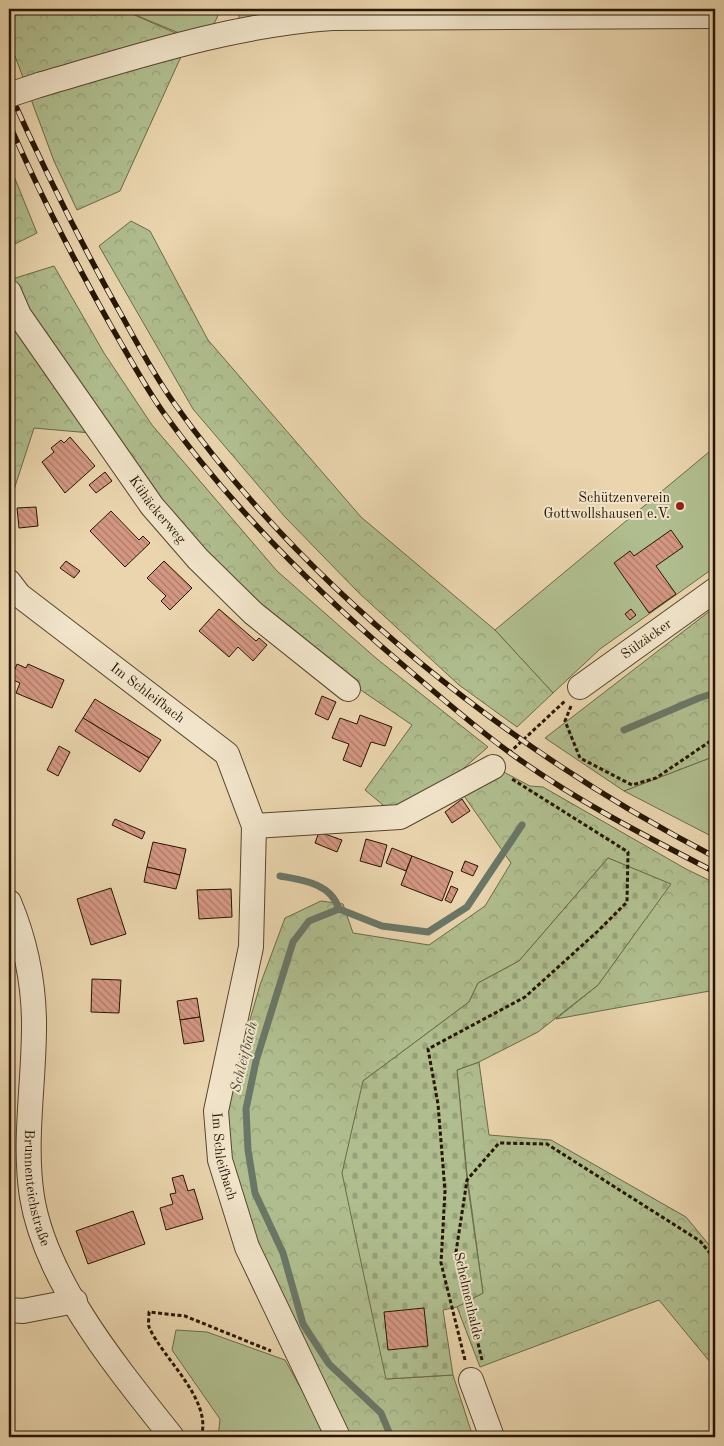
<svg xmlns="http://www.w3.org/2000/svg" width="724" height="1446" font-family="'Old Standard TT',serif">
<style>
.green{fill:#b0be8f;stroke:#6b6a48}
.forest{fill:url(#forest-crowns);stroke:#6b6a48}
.cemetery{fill:url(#cemetery-stones);stroke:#6b6a48}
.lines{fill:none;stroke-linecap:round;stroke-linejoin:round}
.stream{stroke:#6a7767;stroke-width:7}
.building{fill:url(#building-back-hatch);stroke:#261500}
.minor-casing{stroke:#57452c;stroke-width:26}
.path{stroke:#261500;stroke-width:3;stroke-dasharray:4 2.5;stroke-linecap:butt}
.minor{stroke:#f1e4ca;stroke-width:24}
.rail-casing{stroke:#261500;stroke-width:5.5}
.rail{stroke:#f1e4ca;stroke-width:4;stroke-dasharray:11;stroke-linecap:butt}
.minor-bridge-casing{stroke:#57452c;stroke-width:26;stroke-linecap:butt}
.minor-bridge{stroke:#f1e4ca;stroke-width:24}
.poi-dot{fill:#8f2418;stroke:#f1e4ca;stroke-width:2}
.labels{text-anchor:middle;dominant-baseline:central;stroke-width:4;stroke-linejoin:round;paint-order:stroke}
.poi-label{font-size:14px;fill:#261500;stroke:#f1e4ca;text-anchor:end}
.street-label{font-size:14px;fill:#261500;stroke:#f1e4ca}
.water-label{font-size:15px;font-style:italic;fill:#4e4e3c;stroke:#f1e4ca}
</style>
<defs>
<pattern id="forest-crowns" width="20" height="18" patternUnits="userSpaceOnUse" patternTransform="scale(1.25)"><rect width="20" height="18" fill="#b0be8f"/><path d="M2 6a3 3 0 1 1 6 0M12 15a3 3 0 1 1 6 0" fill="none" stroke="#97a27a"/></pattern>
<pattern id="cemetery-stones" width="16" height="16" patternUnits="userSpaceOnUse" patternTransform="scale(1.25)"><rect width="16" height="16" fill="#b0be8f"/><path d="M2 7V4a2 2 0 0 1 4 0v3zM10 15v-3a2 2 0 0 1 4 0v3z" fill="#97a27a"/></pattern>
<pattern id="building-back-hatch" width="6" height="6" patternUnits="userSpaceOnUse" patternTransform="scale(1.25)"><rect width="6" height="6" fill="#d49782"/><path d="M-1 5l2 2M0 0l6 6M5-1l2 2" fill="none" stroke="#ac7a68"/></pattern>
</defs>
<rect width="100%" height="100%" fill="#ead5ae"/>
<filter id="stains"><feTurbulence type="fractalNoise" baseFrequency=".004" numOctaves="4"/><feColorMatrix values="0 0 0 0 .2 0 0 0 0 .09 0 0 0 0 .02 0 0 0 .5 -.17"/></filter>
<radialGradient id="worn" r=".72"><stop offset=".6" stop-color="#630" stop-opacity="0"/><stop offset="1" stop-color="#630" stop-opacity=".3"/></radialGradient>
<g class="green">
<polygon points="121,9 221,9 214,24 196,40"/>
<polygon points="242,9 700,9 296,10 239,27 239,14"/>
<polygon points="715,447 715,567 600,649 553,693 495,630"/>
<polygon points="715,756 715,838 624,791"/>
<polygon points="176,1330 207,1332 285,1360 328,1437 218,1437 220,1419 172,1350"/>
</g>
<g class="forest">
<polygon points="9,9 121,9 189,39 120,191 77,210 54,161 9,40"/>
<polygon points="9,164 37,233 9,247"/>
<polygon points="131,221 150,231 208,340 361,517 495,630 553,693 517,727 459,685 358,592 285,517 193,409 99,246"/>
<polygon points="54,266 104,353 152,425 277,571 377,659 488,747 441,788 389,810 365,790 412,725 333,671 216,565 158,503 113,435 34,428 9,505 9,280"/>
<polygon points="715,607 715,756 624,791 545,738"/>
<polygon points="498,769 530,786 543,787 686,869 715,883 715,990 556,1019 598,985 670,884 608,858 519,961 478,983 469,1002 363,1081 387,1379 453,1375 473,1437 343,1437 257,1245 226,1160 223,1114 260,985 285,918 321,901 343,904 353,933 429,945 485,906 511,863 462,793"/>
<polygon points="479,1062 489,1135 551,1140 686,1217 715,1252 715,1368 659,1300 480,1367 457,1307 483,1293 467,1174 457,1070"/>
</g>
<polygon class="cemetery" points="608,858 671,884 598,985 538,1032 479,1062 457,1070 467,1180 483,1293 457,1307 443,1310 453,1375 386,1379 342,1173 363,1081 469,1002 478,983 519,961"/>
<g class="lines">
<g class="stream">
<polyline points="624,730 699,698 715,693"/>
<path d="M280,876C302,880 331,883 339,909"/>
<polyline points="391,1437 381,1413 329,1364 303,1324 283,1253 255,1193 248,1150 246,1109 256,1061 293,942 309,921 339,909 382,926 428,932 467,907 522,825"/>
</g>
</g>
<g class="building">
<polygon points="70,437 95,466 65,493 42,462 54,452 51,448 61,440 64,443"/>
<polygon points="105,472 112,481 96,493 89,485"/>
<polygon points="36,507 38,526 19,528 17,508"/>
<polygon points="111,511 139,540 143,536 150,543 125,567 90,531"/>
<polygon points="671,530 683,547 656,566 676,594 649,613 614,563 630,551 634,556"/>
<polygon points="66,561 80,571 74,578 60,568"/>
<polygon points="164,561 192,588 170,610 161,601 166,596 147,578"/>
<polygon points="219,609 256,641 259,638 267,645 253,661 238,647 229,657 199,631"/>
<polygon points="631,609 636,615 630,620 625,614"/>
<polygon points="17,664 26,668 28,664 64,680 52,708 16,693 20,683 11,679"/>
<polygon points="322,696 336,702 328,720 315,714"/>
<polygon points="95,699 161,740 149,758 83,718"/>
<polygon points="360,715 392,727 385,746 371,742 361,767 343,760 349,744 332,738 340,718 357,724"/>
<polygon points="83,718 149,758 140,772 75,731"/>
<polygon points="59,746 70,752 58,776 47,770"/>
<polygon points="462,799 470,811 452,823 445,812"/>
<polygon points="115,819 145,832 142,839 112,825"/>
<polygon points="319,832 342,840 337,852 315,843"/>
<polygon points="366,839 387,845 381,867 360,861"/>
<polygon points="153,842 186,849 180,875 147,867"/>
<polygon points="392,848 412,856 406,871 386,863"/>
<polygon points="412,856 453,872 442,901 401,885"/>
<polygon points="465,861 478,866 473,876 461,871"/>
<polygon points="147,867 180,875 176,889 144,882"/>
<polygon points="451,886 458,889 451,903 445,900"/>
<polygon points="111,888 126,934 91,945 77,899"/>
<polygon points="231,889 232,917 199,919 197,890"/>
<polygon points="92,979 121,980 119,1013 91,1012"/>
<polygon points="197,998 200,1017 180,1020 177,1001"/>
<polygon points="200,1017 204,1041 184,1044 180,1020"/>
<polygon points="183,1175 188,1191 194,1189 203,1219 166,1230 160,1208 173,1204 170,1194 176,1193 172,1178"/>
<polygon points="133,1211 145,1244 88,1264 76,1231"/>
<polygon points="424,1308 428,1346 388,1350 384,1312"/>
</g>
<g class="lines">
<g class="minor-casing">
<g id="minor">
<path d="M39,85C136,57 231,25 332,18L715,16"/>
<path id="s1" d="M9,292L19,315L152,506L198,559L253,613L348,689"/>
<path id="s2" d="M9,582L19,595L227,754L254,826L251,947L216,1111L220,1160L247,1247L338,1437"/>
<path id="s3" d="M580,687L715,590"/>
<polyline points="254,826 400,817 493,767"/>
<path id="s4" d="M9,902C25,940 33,978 34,1019C35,1078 23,1139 32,1197C46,1283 119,1370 172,1437"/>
<polyline points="9,1310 23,1311 75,1301"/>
<polyline points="471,1380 492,1437"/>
</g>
</g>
<g class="path">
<polyline points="571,706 565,721 580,758 632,785 656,778 715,738"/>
<polyline points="509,753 565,701"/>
<polyline points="465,1360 441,1263 445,1191 438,1104 428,1049 525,997 598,931 627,902 628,852 512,779"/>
<polyline points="482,1360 456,1252 467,1180 499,1143 547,1144 700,1241 715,1259"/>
<path d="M201,1437C213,1400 163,1359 149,1327C148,1323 149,1317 149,1312L185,1316L271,1351"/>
</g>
<use href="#minor" class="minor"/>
<g class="rail-casing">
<g id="rail">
<path d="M9,91C43,167 80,242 122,316C138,345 154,375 174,403C307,591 512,752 715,857"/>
<path d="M9,123C39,193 74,260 111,326C128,355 144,385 163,412C231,507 315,590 403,665C438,695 472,725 509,752C573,799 645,836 715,872"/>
</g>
</g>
<use href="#rail" class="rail"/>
<g class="minor-bridge-casing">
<polyline id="minor-bridge" points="9,95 39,85"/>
</g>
<use href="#minor-bridge" class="minor-bridge"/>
</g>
<circle class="poi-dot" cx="680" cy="506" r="5"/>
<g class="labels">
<g class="poi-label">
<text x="670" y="498">Schützenverein<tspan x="670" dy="16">Gottwollshausen e.V.</tspan></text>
</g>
<g class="street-label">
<text stroke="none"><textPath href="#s1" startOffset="264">Kühäckerweg</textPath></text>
<text stroke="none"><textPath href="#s3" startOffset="82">Sülzäcker</textPath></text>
<text stroke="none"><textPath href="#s2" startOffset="178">Im Schleifbach</textPath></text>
<text stroke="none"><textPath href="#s2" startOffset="690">Im Schleifbach</textPath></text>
<text stroke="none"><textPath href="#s4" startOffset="290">Brunnenteichstraße</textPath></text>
<text transform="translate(468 1296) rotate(77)">Schelmenhalde</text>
</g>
<g class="water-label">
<text transform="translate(245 1057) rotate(-76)">Schleifbach</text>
</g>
</g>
<rect width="724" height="1446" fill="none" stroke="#ead5ae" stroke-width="30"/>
<rect x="10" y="10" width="704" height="1426" fill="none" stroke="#261500" stroke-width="2.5"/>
<rect x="15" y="15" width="694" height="1416" fill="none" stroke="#261500"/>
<rect width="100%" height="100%" filter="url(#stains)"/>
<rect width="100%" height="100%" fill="url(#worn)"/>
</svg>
